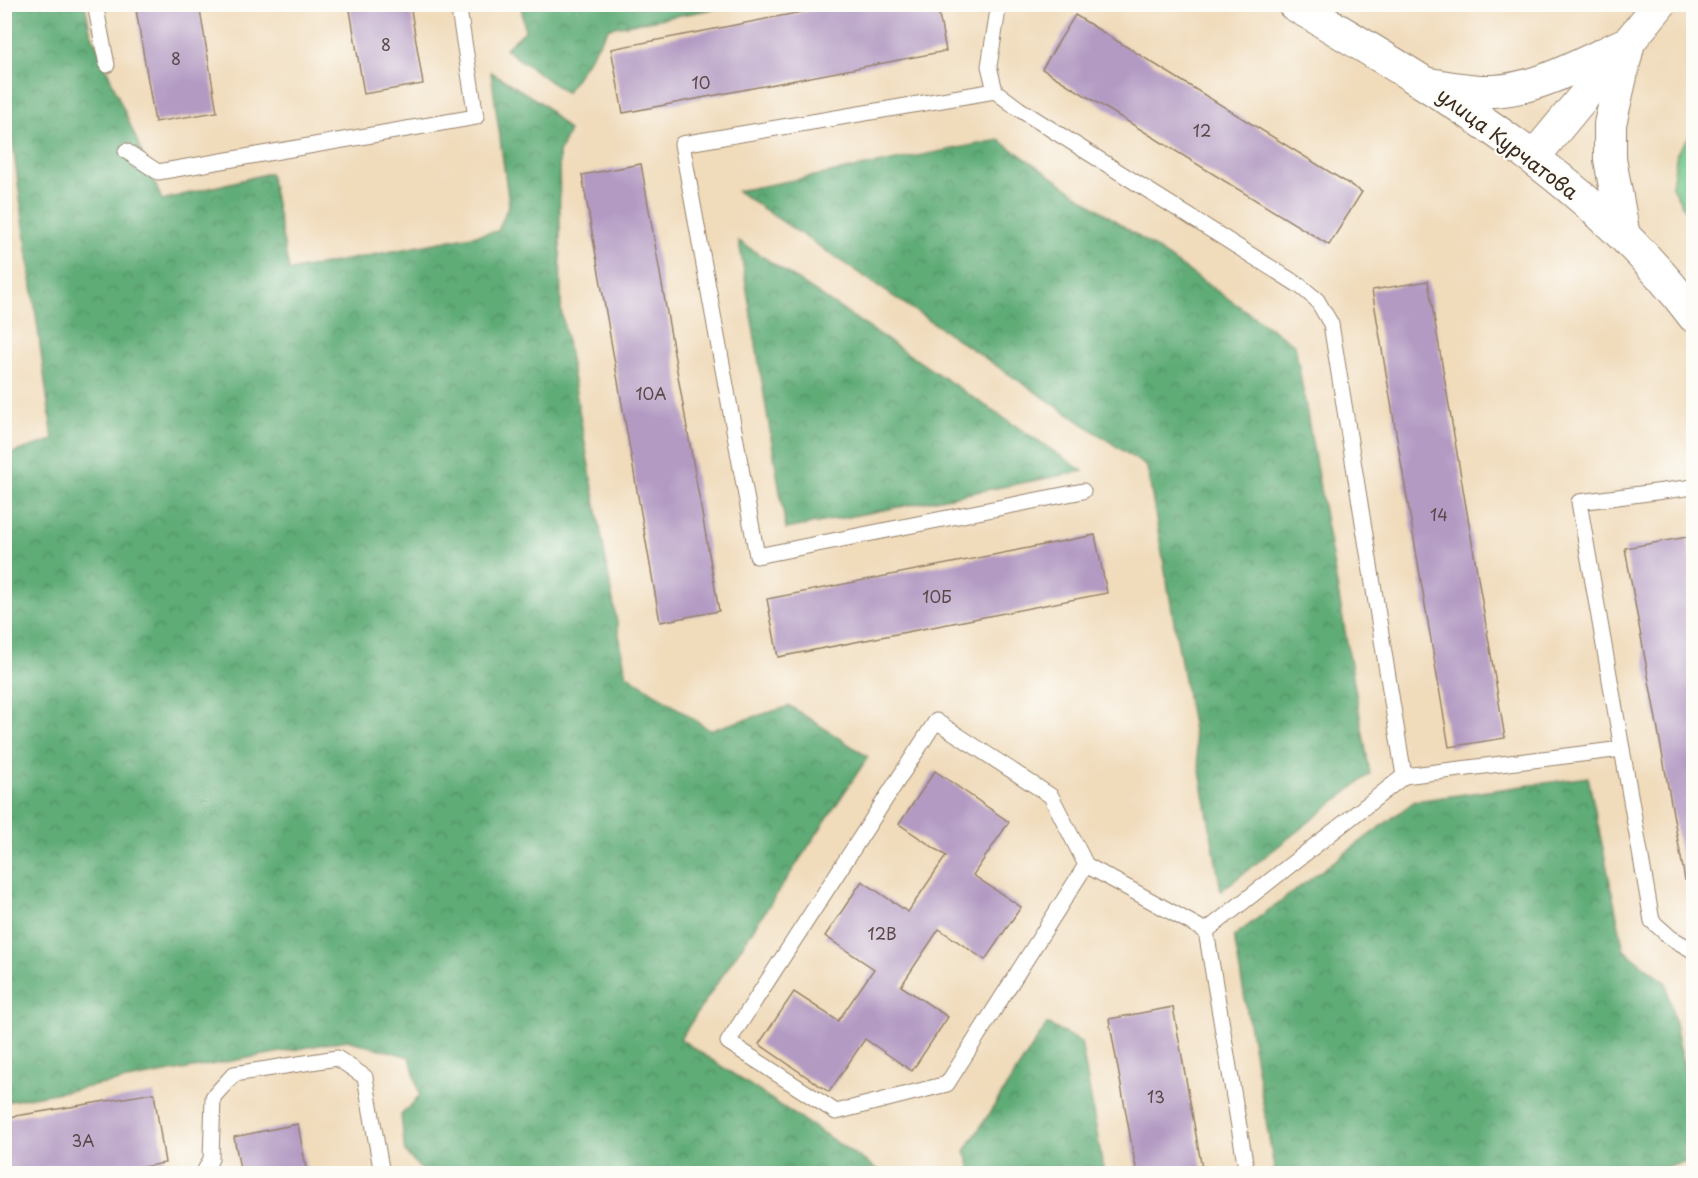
<svg xmlns="http://www.w3.org/2000/svg" width="1698" height="1178" font-family="'Playpen Sans',sans-serif">
<style>
.green{fill:#73c78b;stroke:#577854;stroke-width:1.5}
.forest{fill:url(#forest-crowns);stroke:#4c6b4a;stroke-width:1.5}
.building{fill:#b29ac2}
.lines{fill:none;stroke-linecap:round;stroke-linejoin:round}
.lane-casing{stroke:#96826c;stroke-width:17}
.street-casing{stroke:#96826c;stroke-width:34}
.secondary-casing{stroke:#96826c;stroke-width:35}
.lane{stroke:#fff;stroke-width:15}
.street{stroke:#fff;stroke-width:32}
.secondary{stroke:#fff;stroke-width:33}
.labels{text-anchor:middle;dominant-baseline:central;stroke-width:4.5;stroke-linejoin:round;paint-order:stroke}
.number-label{font-size:16px;fill:#594647}
.street-label{font-size:20px;fill:#3b2a1e;stroke:#fdfcf7}
</style>
<defs>
<pattern id="forest-crowns" width="20" height="18" patternUnits="userSpaceOnUse" patternTransform="scale(1.5)"><rect width="20" height="18" fill="#5eac77"/><path d="M2 6a3 3 0 1 1 6 0M12 15a3 3 0 1 1 6 0" fill="none" stroke="#4f8c61"/></pattern>
</defs>
<rect width="100%" height="100%" fill="#fdfcf7"/>
<filter id="ink" filterUnits="userSpaceOnUse"><feTurbulence type="fractalNoise" baseFrequency=".0167" numOctaves="2"/><feDisplacementMap in="SourceGraphic" scale="12" xChannelSelector="R" yChannelSelector="G"/><feConvolveMatrix kernelMatrix="1 2 1 2 8 2 1 2 1" color-interpolation-filters="sRGB"/></filter>
<filter id="wash" filterUnits="userSpaceOnUse"><feTurbulence type="fractalNoise" baseFrequency=".008" numOctaves="4" result="noise"/><feDisplacementMap in="SourceGraphic" scale="24" xChannelSelector="R" yChannelSelector="G"/><feGaussianBlur stdDeviation="1.35" result="paint"/><feColorMatrix in="noise" values="0 0 0 0 0 0 0 0 0 0 0 0 0 0 0 0 0 1.4 0 .05"/><feComposite in="paint" operator="in"/></filter>
<g filter="url(#wash)">
<rect width="100%" height="100%" fill="#f0dbbb"/>
<polygon class="green" points="1693,132 1693,225 1672,186 1677,153"/>
<g class="forest">
<polygon points="5,5 85,5 90,30 162,200 270,173 289,271 498,231 509,204 491,72 543,104 569,131 559,153 561,309 626,674 710,730 790,706 868,757 680,1039 883,1173 424,1173 405,1152 401,1115 420,1096 410,1057 347,1040 5,1102 5,455 53,440 5,87"/>
<polygon points="521,5 521,4 736,5 609,28 566,93 505,49 525,31"/>
<polygon points="999,140 1295,345 1370,774 1221,891 1147,467 737,191"/>
<polygon points="739,241 1083,471 786,529"/>
<polygon points="1588,777 1624,950 1666,983 1693,1107 1693,1161 1632,1174 1275,1173 1234,936 1415,801"/>
<polygon points="1047,1024 1081,1042 1104,1173 973,1173 965,1151"/>
</g>
<g id="blocks">
<g class="building">
<polygon points="135,4 199,4 217,112 155,122"/>
<polygon points="349,4 410,4 423,84 364,94"/>
<polygon points="843,4 937,4 946,51 623,113 611,49"/>
<polygon points="1075,15 1362,192 1329,245 1042,69"/>
<polygon points="641,164 719,611 660,622 582,175"/>
<polygon points="1428,281 1505,738 1449,747 1372,290"/>
<polygon points="1095,535 1107,593 778,657 767,599"/>
<polygon points="1687,537 1694,576 1694,878 1685,880 1625,548"/>
<polygon points="935,771 1009,822 973,875 1021,907 985,960 939,929 901,986 948,1017 912,1071 865,1039 829,1092 759,1044 794,992 838,1021 874,969 825,936 862,881 908,912 946,856 899,824"/>
<polygon points="1173,1007 1203,1174 1137,1174 1109,1019"/>
<polygon points="154,1093 165,1163 103,1174 4,1174 4,1118"/>
<polygon points="298,1124 307,1174 241,1174 234,1137"/>
</g>
</g>
</g>
<g filter="url(#ink)">
<use href="#blocks" fill-opacity="0" stroke="#96826c" stroke-width="1.5"/>
<g class="lines">
<g class="lane-casing">
<g id="lane">
<polyline points="95,4 107,65"/>
<polyline points="999,4 989,66 995,91 1019,109 1300,286 1317,300 1331,324 1404,776 1622,749"/>
<polyline points="995,91 682,144 757,556 1083,491"/>
<polyline points="126,151 158,172 476,117 458,4"/>
<polyline points="1694,487 1579,502 1652,921 1671,938 1694,951"/>
<polyline points="1086,865 947,1084 836,1112 728,1042 936,721 1051,796 1086,865 1206,931 1247,1174"/>
<polyline points="1206,931 1404,776"/>
<polyline points="203,1174 211,1159 213,1097 234,1074 337,1058 365,1077 382,1174"/>
</g>
</g>
<g class="street-casing">
<g id="street">
<path d="M1429,84C1449,87 1473,92 1494,91C1542,88 1586,61 1629,42L1610,124V159L1624,236"/>
<polyline points="1533,158 1660,4"/>
</g>
</g>
<g class="secondary-casing">
<path id="secondary" d="M1294,4C1438,90 1592,179 1694,316"/>
</g>
<use href="#lane" class="lane"/>
<use href="#street" class="street"/>
<use href="#secondary" class="secondary"/>
</g>
</g>
<g class="labels">
<g class="number-label">
<text x="386" y="44">8</text>
<text x="176" y="58">8</text>
<text x="701" y="82">10</text>
<text x="1202" y="130">12</text>
<text x="651" y="393">10А</text>
<text x="1439" y="514">14</text>
<text x="937" y="596">10Б</text>
<text x="882" y="933">12В</text>
<text x="1156" y="1096">13</text>
<text x="83" y="1140">3А</text>
</g>
<g class="street-label">
<text transform="translate(1508 143) rotate(37)">улица Курчатова</text>
</g>
</g>
<rect width="1698" height="1178" fill="none" stroke="#fdfcf7" stroke-width="24"/>
</svg>
